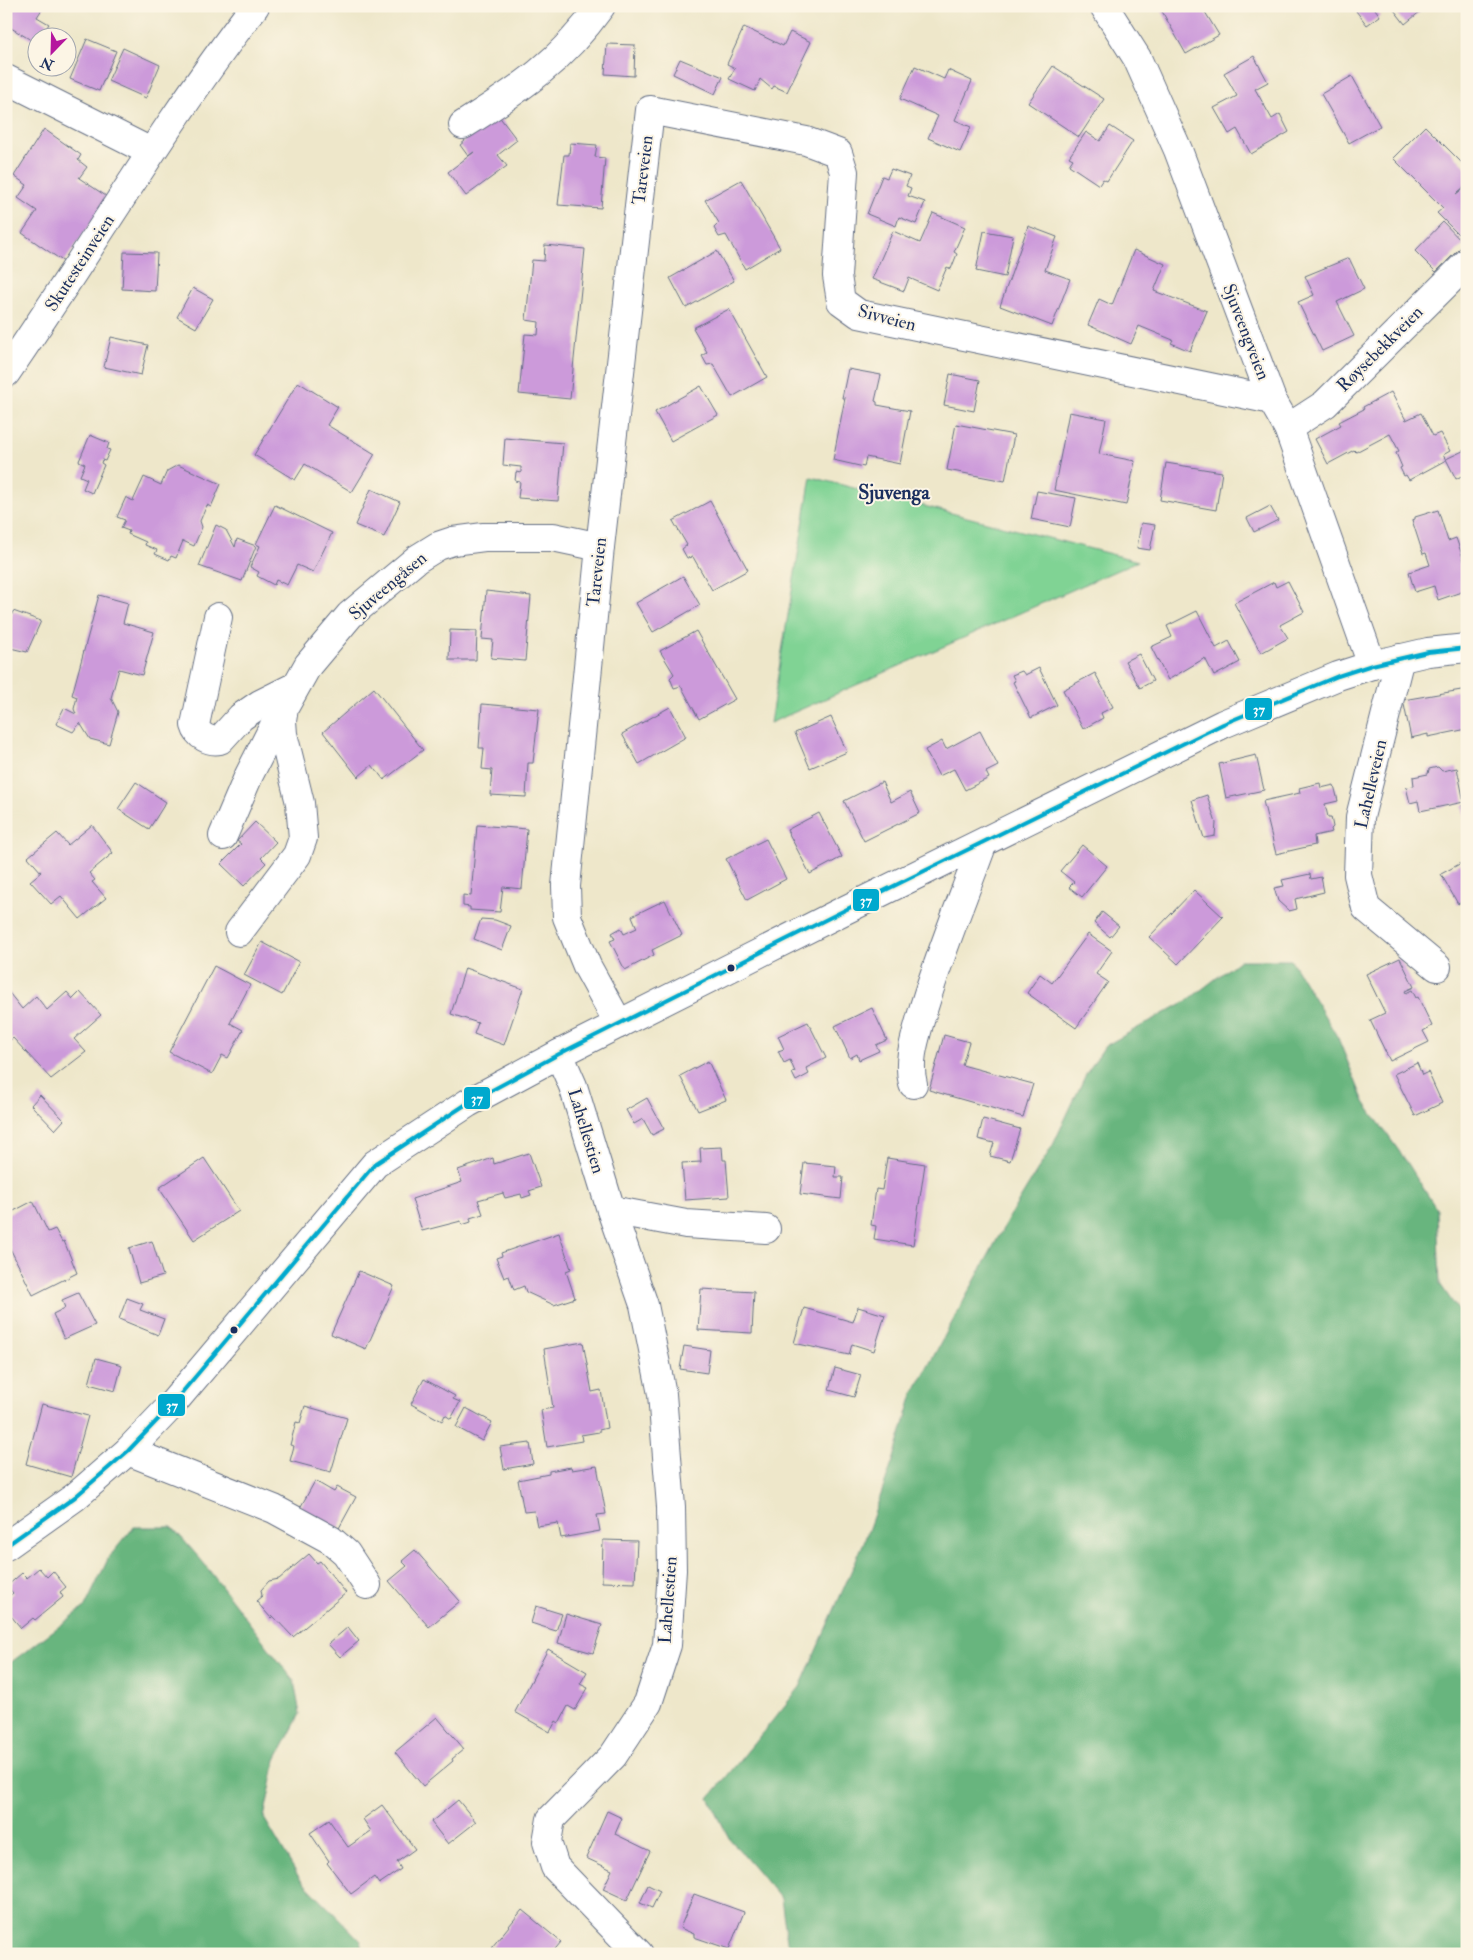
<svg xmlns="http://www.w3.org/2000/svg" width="1473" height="1960" font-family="'IM FELL Double Pica',serif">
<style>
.green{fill:#80d394;stroke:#4e8179}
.forest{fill:#68b57e;stroke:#42726e}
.building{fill:#cc9ada}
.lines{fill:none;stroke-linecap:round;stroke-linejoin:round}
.minor-casing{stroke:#656f84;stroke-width:30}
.minor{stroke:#fff;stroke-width:28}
.bus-1-casing{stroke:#fcf5e5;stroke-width:8}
.bus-1{stroke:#00a9ce;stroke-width:4}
.bus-dot{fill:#1b2f5e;stroke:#fcf5e5;stroke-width:2}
.labels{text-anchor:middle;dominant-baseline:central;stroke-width:4;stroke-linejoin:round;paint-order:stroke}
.street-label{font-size:18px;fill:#1b2f5e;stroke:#fcf5e5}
.quarter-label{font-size:20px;font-weight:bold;fill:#1b2f5e;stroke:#fcf5e5}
.line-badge{stroke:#fcf5e5;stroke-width:2}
.badge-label{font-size:14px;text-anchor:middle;font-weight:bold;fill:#fff}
</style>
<rect width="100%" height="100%" fill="#fcf5e5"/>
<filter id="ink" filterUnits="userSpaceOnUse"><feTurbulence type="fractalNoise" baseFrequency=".02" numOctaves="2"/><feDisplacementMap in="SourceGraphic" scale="10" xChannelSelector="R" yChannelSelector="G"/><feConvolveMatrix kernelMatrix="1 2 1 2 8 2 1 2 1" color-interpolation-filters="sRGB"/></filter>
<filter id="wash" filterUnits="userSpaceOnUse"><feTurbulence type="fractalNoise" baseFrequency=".0096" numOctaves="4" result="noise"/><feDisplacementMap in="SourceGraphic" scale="20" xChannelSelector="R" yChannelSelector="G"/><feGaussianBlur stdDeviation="1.12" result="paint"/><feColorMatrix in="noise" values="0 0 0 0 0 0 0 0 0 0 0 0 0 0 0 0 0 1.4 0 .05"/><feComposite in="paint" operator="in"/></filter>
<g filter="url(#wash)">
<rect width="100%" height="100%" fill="#eee7ca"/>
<polygon class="green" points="811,477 1138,561 770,723"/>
<g class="forest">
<polygon points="1240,960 1291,960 1338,1038 1364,1102 1409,1165 1437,1210 1440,1284 1467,1323 1467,1954 789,1954 781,1899 729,1838 709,1798 800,1687 864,1542 894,1458 913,1394 1012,1212 1053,1145 1086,1074 1105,1046 1188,1000"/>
<polygon points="134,1527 172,1527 202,1561 294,1681 300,1714 276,1760 264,1818 300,1879 361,1941 361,1954 6,1954 6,1666 85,1607 109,1557"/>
</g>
<g id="blocks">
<g class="building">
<polygon points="6,6 44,6 37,17 49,24 40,38 38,38 36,43 6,25"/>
<polygon points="1159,6 1208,6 1210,10 1205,12 1219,35 1186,54"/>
<polygon points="1362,6 1373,6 1380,16 1367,25 1356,11"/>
<polygon points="1391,6 1427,6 1405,24"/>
<polygon points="744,27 783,46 790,32 811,42 787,92 774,86 772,89 760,79 755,91 729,79 735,68 727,64"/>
<polygon points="87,39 116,51 99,91 70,79"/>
<polygon points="607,44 635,45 634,76 605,74"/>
<polygon points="123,48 160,65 146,98 108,81"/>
<polygon points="1254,56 1268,82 1255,89 1272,119 1280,114 1289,132 1251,154 1237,129 1229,134 1214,108 1237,96 1224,73"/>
<polygon points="680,59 723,77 715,94 673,74"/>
<polygon points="915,66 944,79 948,70 972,81 955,120 971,127 960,152 928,138 938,116 900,99"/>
<polygon points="1053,66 1104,99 1079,137 1028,103"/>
<polygon points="1352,76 1380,126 1349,143 1321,94"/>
<polygon points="495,111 517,140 498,155 507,166 466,196 448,172 474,152 468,156 460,145 465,141 462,136"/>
<polygon points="1110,126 1133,141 1107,181 1103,179 1099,185 1069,165 1073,159 1069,157 1086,132 1100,141"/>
<polygon points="1425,126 1467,168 1467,184 1456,194 1465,187 1467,189 1467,243 1437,213 1443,208 1393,158"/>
<polygon points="44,129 81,155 78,160 87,167 79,178 109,198 64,262 22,233 37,211 18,198 27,185 14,176"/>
<polygon points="570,143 597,145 595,157 605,158 601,208 558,205 564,155 569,155"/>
<polygon points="891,169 910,176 906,186 911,188 908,196 925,202 916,224 899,217 896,226 867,214 882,176 887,178"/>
<polygon points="741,180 780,248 745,269 726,235 719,237 714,228 719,223 705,200"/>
<polygon points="933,213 965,227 954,252 957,254 951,269 947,267 937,290 909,278 904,291 872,279 893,231 920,243"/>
<polygon points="1443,222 1464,244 1436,272 1415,251"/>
<polygon points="1028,226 1057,237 1045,270 1070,279 1052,326 1000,306"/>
<polygon points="984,231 1013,236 1005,277 976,271"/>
<polygon points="545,245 585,249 570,399 519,394 525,334 538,335 539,322 526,320 532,260 544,261"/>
<polygon points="1134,250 1165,264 1154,291 1207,311 1190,351 1171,343 1173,340 1139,326 1131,344 1088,325 1099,299 1112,305"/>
<polygon points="717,251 734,281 686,308 670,278"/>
<polygon points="124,252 157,253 155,291 122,289"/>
<polygon points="1349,258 1364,289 1337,302 1354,336 1322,351 1298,302 1314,295 1305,276"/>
<polygon points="193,288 213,299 196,328 177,317"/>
<polygon points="729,309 767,377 732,397 713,364 707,365 702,356 707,352 693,328"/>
<polygon points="111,337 148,345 141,375 104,367"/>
<polygon points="848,369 881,375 875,401 877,402 877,405 910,411 900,464 866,457 864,467 833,460 845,398 842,398"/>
<polygon points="950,374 980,380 974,411 944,405"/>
<polygon points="298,382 338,407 327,425 375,454 352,492 305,464 295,480 254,455"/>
<polygon points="701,386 718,415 671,441 655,412"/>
<polygon points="1391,392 1406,420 1421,413 1433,436 1440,433 1450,451 1443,455 1446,460 1409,480 1406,475 1404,476 1400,468 1402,467 1396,453 1399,451 1390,434 1356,452 1354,450 1328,464 1315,439 1341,425 1339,422 1364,409 1363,407"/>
<polygon points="1069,412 1106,419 1099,454 1135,461 1126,505 1054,490"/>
<polygon points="956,424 1014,435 1005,481 947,470"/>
<polygon points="90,435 109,443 107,449 110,450 105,461 102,460 101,463 104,465 92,493 83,489 87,479 80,476 85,464 79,461"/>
<polygon points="505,438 563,443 558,501 518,498 520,482 515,481 516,472 521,473 521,467 503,465"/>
<polygon points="1467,449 1467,473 1456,479 1446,459"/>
<polygon points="1166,463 1222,472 1216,510 1160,500"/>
<polygon points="178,465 221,484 211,507 207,505 200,521 202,527 194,546 183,541 176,558 171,556 169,560 155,554 157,550 145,545 146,542 128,534 129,531 121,528 125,520 117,517 126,497 133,501 144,477 161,485 167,471"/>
<polygon points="371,489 400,502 384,537 355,525"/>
<polygon points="1037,491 1076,498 1070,527 1031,519"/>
<polygon points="710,501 748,570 712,590 693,557 687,558 682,549 687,545 673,521"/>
<polygon points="275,505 332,533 313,572 297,565 287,585 276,580 274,585 257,576 259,572 250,567 260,546 256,544"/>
<polygon points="1270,506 1278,520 1254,532 1247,518"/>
<polygon points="1438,510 1448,541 1456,538 1467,569 1467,590 1438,600 1434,586 1415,592 1409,572 1430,565 1426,553 1423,554 1412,520 1415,519 1415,517"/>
<polygon points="1141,523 1155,525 1150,550 1137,548"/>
<polygon points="216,525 226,530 235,547 237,539 256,546 242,581 199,566"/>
<polygon points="683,576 700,605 653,632 636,603"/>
<polygon points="1288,581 1304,612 1280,625 1288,638 1261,653 1234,603 1274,582 1276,587"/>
<polygon points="486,591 531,596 525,661 491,658 493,640 482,639"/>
<polygon points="99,595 128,603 123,623 154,632 142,675 119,669 111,698 118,712 109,744 90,739 80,723 73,732 56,724 64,708 76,714 74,709 77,697 72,695"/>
<polygon points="13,611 41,621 27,652 6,647 6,619 10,620"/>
<polygon points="1197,611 1216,648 1229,641 1240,662 1214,676 1205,658 1168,680 1151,647 1172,637 1167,626"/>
<polygon points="450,630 477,631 476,660 449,660"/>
<polygon points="696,631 735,699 699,719 681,686 674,688 670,678 674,674 660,651"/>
<polygon points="1139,654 1153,681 1140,688 1125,661"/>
<polygon points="1039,668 1057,705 1031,718 1013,682 1015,681 1012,675 1022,671 1025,675"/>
<polygon points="1095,673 1113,707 1101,713 1103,718 1083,729 1063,690"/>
<polygon points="374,688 423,750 384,780 372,765 358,777 323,732"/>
<polygon points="1467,689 1467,729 1428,737 1428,734 1411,738 1403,700"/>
<polygon points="482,704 539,709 533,763 528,763 526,797 490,795 492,770 482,769 484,748 479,748"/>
<polygon points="670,707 686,737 639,764 622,734"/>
<polygon points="831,717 847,752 810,768 795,733"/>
<polygon points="980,731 998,766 986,772 989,778 965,790 954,769 939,776 925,750 942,741 946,749"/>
<polygon points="1256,755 1264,790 1226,798 1219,764"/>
<polygon points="1438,767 1442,771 1457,768 1464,802 1420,811 1418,801 1410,803 1406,787 1414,786 1413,777 1428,774 1429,769"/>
<polygon points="136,782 166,802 149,829 118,809"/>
<polygon points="882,782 891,802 910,792 920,813 864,841 844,801"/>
<polygon points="1320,783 1321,788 1334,785 1338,801 1325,804 1328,817 1331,817 1333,827 1331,829 1332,832 1314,836 1315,845 1276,854 1263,801 1300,793 1299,788"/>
<polygon points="1207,795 1216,823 1215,836 1204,838 1192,800"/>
<polygon points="1462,805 1467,805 1467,824 1466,824"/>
<polygon points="819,813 842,857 810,874 787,830"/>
<polygon points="255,822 276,842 261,858 266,863 244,886 221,864 241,844 237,841"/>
<polygon points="92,825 113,853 89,873 95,880 92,882 106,898 80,919 61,896 51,904 30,881 41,872 28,857 57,833 68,845"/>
<polygon points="477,825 527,829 522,889 503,887 500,912 470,910 470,907 463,906 463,895 471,896"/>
<polygon points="766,839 786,879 747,900 726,859"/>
<polygon points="1082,845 1107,866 1082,897 1069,887 1074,882 1060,871"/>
<polygon points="1467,860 1467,899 1458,904 1441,874"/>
<polygon points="1310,874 1311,879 1321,877 1324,892 1295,899 1297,909 1289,911 1278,901 1274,888 1284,886 1282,880"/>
<polygon points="1194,890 1223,917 1178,964 1149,937"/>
<polygon points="665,900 682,935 652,950 654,955 625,970 610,941 615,939 612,933 621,928 624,934 637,928 632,916"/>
<polygon points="1102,912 1119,926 1110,937 1094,923"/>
<polygon points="481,919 495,920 511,926 502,950 474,939"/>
<polygon points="1088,934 1112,951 1096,974 1108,982 1076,1028 1027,993 1040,974 1052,983"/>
<polygon points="262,942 299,962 282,995 244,975"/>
<polygon points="1400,958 1414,987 1405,991 1406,993 1412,990 1416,998 1418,997 1432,1026 1423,1031 1429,1042 1390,1061 1370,1020 1385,1013 1366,974"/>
<polygon points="214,966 250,985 230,1023 243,1030 228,1058 222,1055 212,1074 169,1052"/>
<polygon points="465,968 523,989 504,1045 474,1034 478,1023 451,1014"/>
<polygon points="6,989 22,1009 36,996 47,1010 67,992 73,999 80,992 101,1015 74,1039 86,1052 51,1079 13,1038 9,1041 6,1038"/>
<polygon points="872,1008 887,1040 876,1045 879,1051 859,1060 857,1054 850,1058 835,1026"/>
<polygon points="808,1022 826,1058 806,1068 809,1074 796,1081 792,1073 795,1072 790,1060 784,1063 778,1051 784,1049 778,1036"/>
<polygon points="944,1035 969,1042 962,1065 1033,1084 1023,1117 929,1090"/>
<polygon points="708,1061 726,1100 698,1111 680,1076"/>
<polygon points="1417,1063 1422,1075 1428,1072 1442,1103 1415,1116 1394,1074"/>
<polygon points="40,1095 64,1120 55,1130 31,1105"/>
<polygon points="647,1098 664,1129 652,1135 643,1119 634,1124 626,1110"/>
<polygon points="983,1119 1020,1129 1010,1161 990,1156 994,1143 978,1139"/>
<polygon points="722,1147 723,1160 726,1160 729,1197 685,1200 682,1163 701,1162 700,1148"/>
<polygon points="529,1153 541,1187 529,1191 531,1195 522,1198 521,1194 505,1198 503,1193 478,1200 483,1214 470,1218 471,1222 462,1225 461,1221 422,1231 412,1199 462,1182 458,1170 493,1158 494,1164"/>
<polygon points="204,1158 239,1211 194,1240 159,1188"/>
<polygon points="887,1158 925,1164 913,1245 874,1239 876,1226 871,1225 876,1189 882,1190"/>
<polygon points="804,1163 836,1166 835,1177 843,1177 841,1199 800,1194"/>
<polygon points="33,1201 48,1232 55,1229 62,1242 64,1241 77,1273 33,1295 6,1240 6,1215"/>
<polygon points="559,1233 571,1269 566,1271 575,1298 554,1305 526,1292 524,1286 514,1290 509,1276 504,1278 496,1258 502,1256 501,1253"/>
<polygon points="152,1241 163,1276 139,1283 129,1248"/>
<polygon points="359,1271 394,1286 366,1349 331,1334"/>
<polygon points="701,1289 754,1292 752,1333 698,1330"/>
<polygon points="78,1293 95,1325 64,1339 53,1314 65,1308 62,1300"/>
<polygon points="127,1298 143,1304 140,1310 164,1319 158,1335 119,1319"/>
<polygon points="858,1307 885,1315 874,1351 852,1344 849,1355 794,1343 804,1308 853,1322"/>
<polygon points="583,1342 592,1392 601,1390 607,1428 599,1430 599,1432 581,1435 582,1441 547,1447 541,1410 553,1408 544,1349"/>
<polygon points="684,1346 710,1350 707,1373 680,1369"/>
<polygon points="96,1358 122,1365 115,1391 89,1384"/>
<polygon points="835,1368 861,1375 854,1397 829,1390"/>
<polygon points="424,1379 455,1396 453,1399 460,1402 451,1419 445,1415 442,1421 411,1404"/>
<polygon points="42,1404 88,1416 71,1477 26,1464"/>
<polygon points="305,1406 347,1418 331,1472 290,1461 294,1446 290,1445 296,1422 300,1423"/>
<polygon points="466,1408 492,1422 482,1441 456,1427"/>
<polygon points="530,1443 533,1464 504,1469 500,1447"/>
<polygon points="597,1466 606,1514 597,1515 600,1531 561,1538 558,1523 537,1526 534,1511 524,1512 518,1480 549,1474 549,1471 571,1467 572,1470"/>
<polygon points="315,1481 334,1492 337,1487 356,1497 338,1530 300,1508"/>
<polygon points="603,1540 637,1541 635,1583 602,1582"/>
<polygon points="415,1550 460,1601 429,1627 389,1581 407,1566 402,1561"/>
<polygon points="309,1554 317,1563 320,1561 346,1593 293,1637 273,1616 271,1618 256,1601 262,1596 261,1590 269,1581 279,1579"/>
<polygon points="39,1568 47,1577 53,1571 66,1587 60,1592 63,1597 35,1620 33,1618 21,1628 6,1610 6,1599 13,1593 7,1586 22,1573 27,1578"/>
<polygon points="536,1606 562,1614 556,1631 531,1623"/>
<polygon points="566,1614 602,1625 593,1653 558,1643"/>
<polygon points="348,1627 359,1641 340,1657 328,1644"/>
<polygon points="548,1649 587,1672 580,1684 588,1688 575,1710 568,1706 559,1723 556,1721 550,1732 515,1712"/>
<polygon points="437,1717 464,1749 452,1759 453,1761 423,1786 395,1752"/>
<polygon points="458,1800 476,1822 448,1844 431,1822"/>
<polygon points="382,1805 415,1849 397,1862 401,1869 379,1884 374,1877 351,1894 327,1863 329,1861 310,1833 329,1820 348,1847 371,1831 363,1819"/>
<polygon points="607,1811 622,1818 615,1834 650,1851 627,1900 603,1889 612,1870 586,1858"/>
<polygon points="648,1885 660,1891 652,1908 640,1903"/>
<polygon points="694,1894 744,1912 729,1949 694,1937 694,1934 680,1928"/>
<polygon points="522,1910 561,1942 551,1954 500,1954 492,1947"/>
</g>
</g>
</g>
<g filter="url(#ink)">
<use href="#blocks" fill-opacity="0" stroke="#656f84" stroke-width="1"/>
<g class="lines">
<g class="minor-casing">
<g id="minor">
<polyline points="1104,6 1137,58 1178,150 1272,400 1288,428 1372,665"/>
<polyline points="6,79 151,152"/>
<path d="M463,125C520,89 561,62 601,6"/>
<path d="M6,373C90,251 165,123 255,6"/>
<polyline points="1288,428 1325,404 1467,263"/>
<path d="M218,617L195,725C198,736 209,742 220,740L241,717L260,704L294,687"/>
<polyline points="1400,658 1360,817 1358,875 1366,908 1437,967"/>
<polyline points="223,836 249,775 283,708"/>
<polyline points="239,932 297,855 303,838 300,803 283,734 282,721 284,708 308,665 350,615 417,559 438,546 453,541 484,537 553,537 600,547"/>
<polyline points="619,1024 587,966 567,917 566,886 600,547 650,110 806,141 838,153 844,172 837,276 841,301 859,314 1272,400"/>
<polyline points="559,1054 573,1086 611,1210 644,1305 662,1394 671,1507 672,1570 667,1645 648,1703 613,1756 551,1819 547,1842 555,1867 639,1954"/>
<path d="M913,1084C907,1061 915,1039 921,1017C938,957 962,901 983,843"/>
<polyline points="611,1210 686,1224 766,1229"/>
<polyline points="128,1451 274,1509 331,1540 346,1553 367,1585"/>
<polyline points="6,1546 75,1497 128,1451 168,1409 375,1164 468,1103 559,1054 843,911 1223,724 1338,676 1372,665 1428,652 1467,648"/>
</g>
</g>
<use href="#minor" class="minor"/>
<g class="bus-1-casing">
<polyline id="bus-1" points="6,1546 75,1497 128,1451 168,1409 375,1164 468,1103 559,1054 843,911 1223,724 1338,676 1372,665 1428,652 1467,648"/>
</g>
<use href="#bus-1" class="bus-1"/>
</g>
</g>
<g class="bus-dot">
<circle cx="731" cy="968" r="4.5"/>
<circle cx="234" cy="1330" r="4.5"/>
</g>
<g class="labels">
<g class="street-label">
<text transform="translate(643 170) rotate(-83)">Tareveien</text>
<text transform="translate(80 263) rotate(-57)">Skutesteinveien</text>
<text transform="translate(887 318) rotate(15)">Sivveien</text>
<text transform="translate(1246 332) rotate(69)">Sjuveengveien</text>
<text transform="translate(1380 349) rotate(-45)">Røysebekkveien</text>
<text transform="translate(597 572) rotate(-84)">Tareveien</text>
<text transform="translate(388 586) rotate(-40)">Sjuveengåsen</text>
<text transform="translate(1371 784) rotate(-77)">Lahelleveien</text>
<text transform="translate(586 1131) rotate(73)">Lahellestien</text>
<text transform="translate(668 1600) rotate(-86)">Lahellestien</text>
</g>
<g class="quarter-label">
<text x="894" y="492">Sjuvenga</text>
</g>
</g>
<g class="line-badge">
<rect x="1244" y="697" width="29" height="24" rx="5" fill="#00a9ce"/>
<rect x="852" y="888" width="28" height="24" rx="5" fill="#00a9ce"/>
<rect x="463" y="1086" width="28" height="24" rx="5" fill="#00a9ce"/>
<rect x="157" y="1393" width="29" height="24" rx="5" fill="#00a9ce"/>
</g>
<g class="badge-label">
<text x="1259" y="714">37</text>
<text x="866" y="905">37</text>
<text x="477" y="1103">37</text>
<text x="172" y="1410">37</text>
</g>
<rect width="1473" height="1960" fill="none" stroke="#fcf5e5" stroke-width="25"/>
<g transform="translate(52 52) rotate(203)"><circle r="24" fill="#fcf5e5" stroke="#a2a6af"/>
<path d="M0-4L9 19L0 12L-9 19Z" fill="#b5179e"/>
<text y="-8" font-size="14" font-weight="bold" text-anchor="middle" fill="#1b2f5e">N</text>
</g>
</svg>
